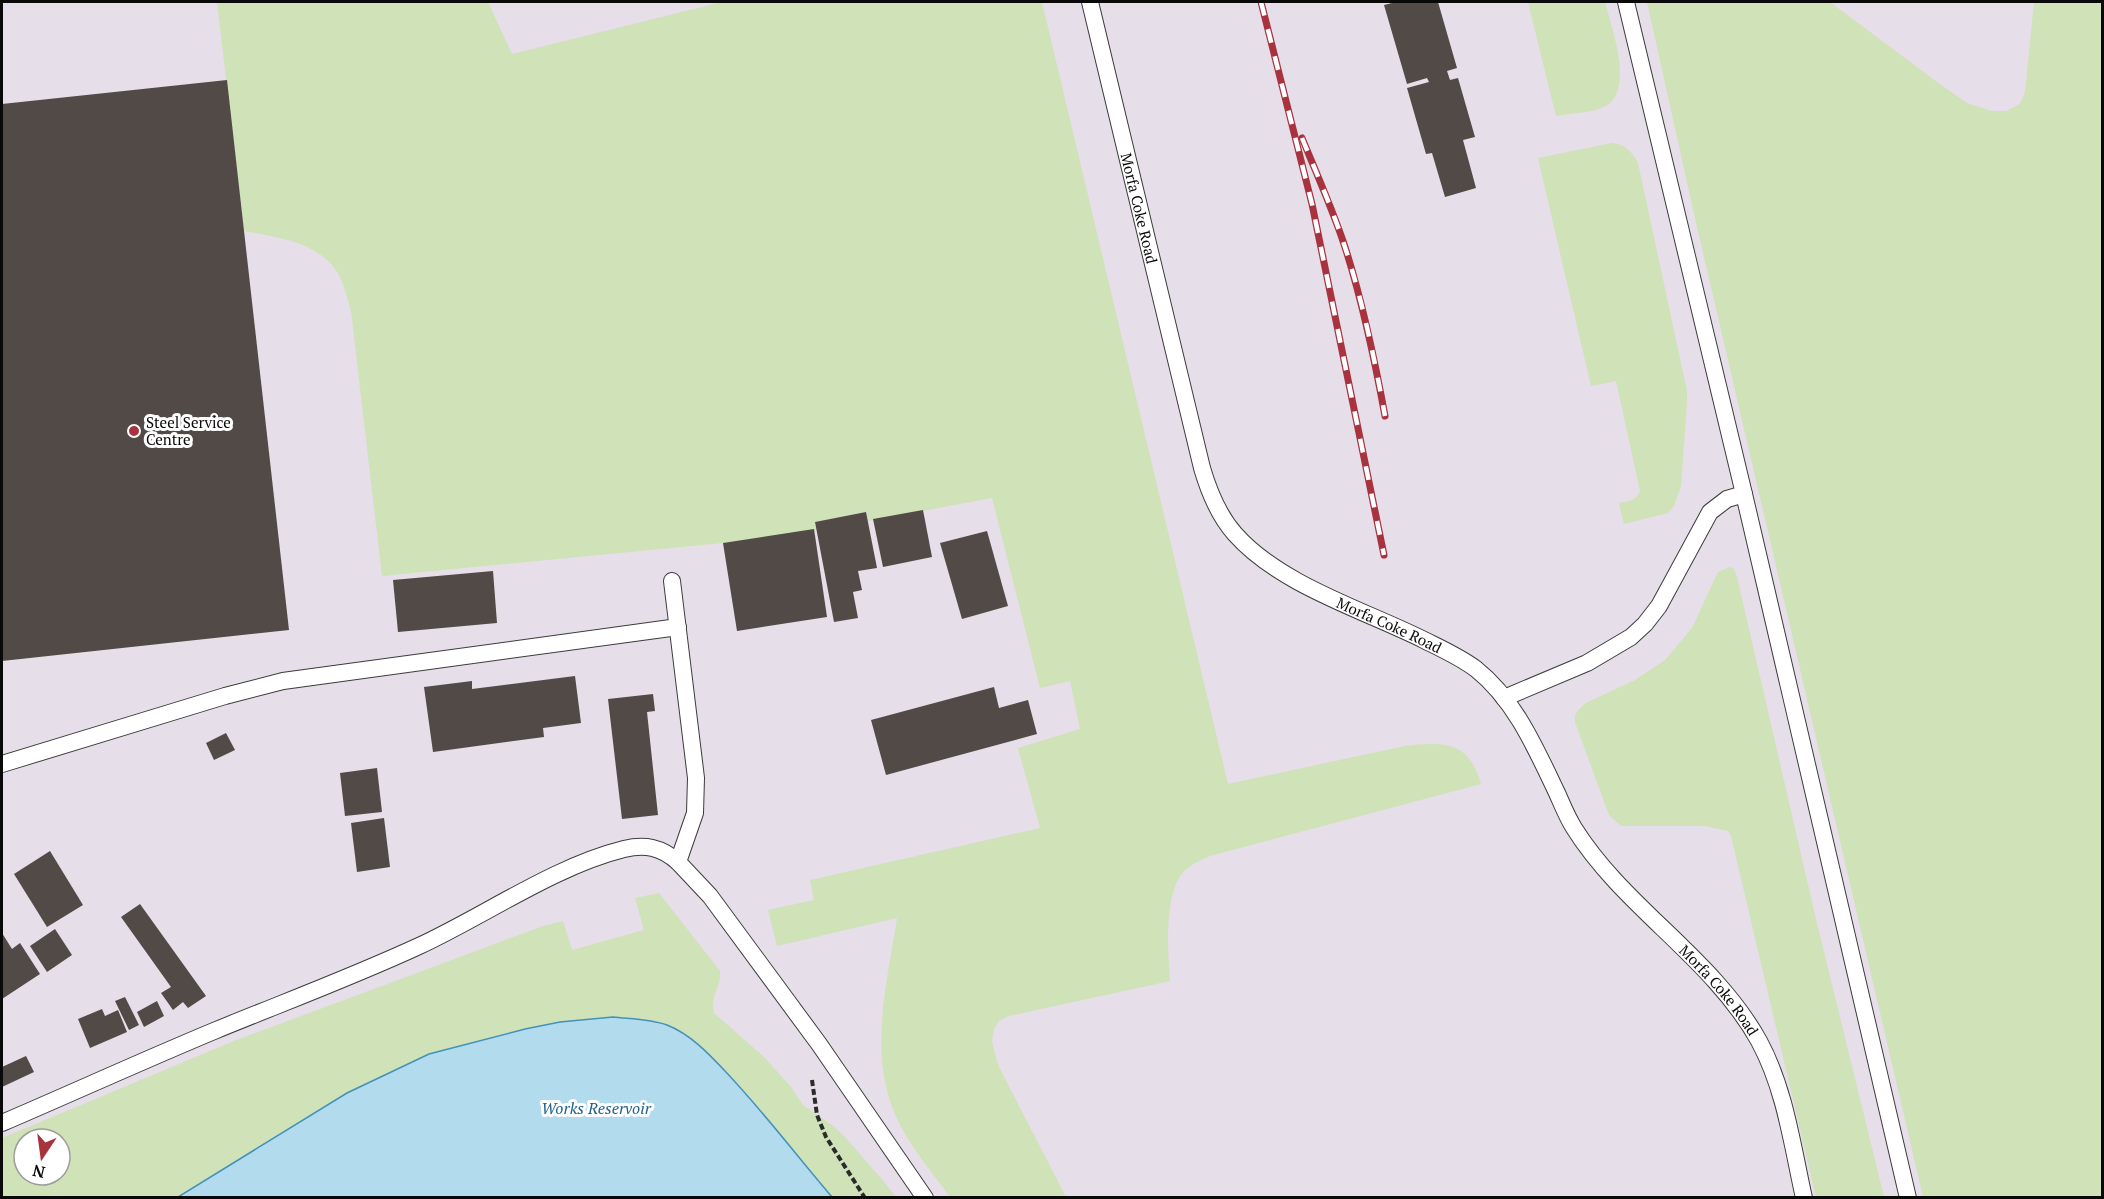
<svg xmlns="http://www.w3.org/2000/svg" width="2104" height="1199" font-family="'PT Serif',serif">
<style>
.industrial{fill:#e6dee8;fill-rule:evenodd}
.green{fill:#d0e2b7;fill-rule:evenodd}
.water{fill:#b3dbee;stroke:#4292bc;stroke-width:1.5}
.building{fill:#514a47}
.lines{fill:none;stroke-linecap:round;stroke-linejoin:round}
.lane-casing{stroke:#3c3c3c;stroke-width:18}
.path{stroke:#2b2b2b;stroke-width:4;stroke-dasharray:6 3;stroke-linecap:butt}
.lane{stroke:#fff;stroke-width:16}
.rail-casing{stroke:#a8333e;stroke-width:7}
.rail{stroke:#fff;stroke-width:4.5;stroke-dasharray:14;stroke-linecap:butt}
.poi-dot{fill:#a8333e;stroke:#fff;stroke-width:2}
.labels{text-anchor:middle;dominant-baseline:central;stroke-width:6;stroke-linejoin:round;paint-order:stroke}
.street-label{font-size:15px;fill:#090909;stroke:#fff}
.poi-label{font-size:15px;fill:#090909;stroke:#fff;text-anchor:start}
.water-label{font-size:16px;font-style:italic;fill:#23638b;stroke:#fff}
</style>
<rect width="100%" height="100%" fill="#fcf7e8"/>
<path class="industrial" d="M2,2H2102V1197L2,1198ZM24,1139H60V1175H24Z"/>
<g class="green">
<path d="M217,2H488L512,54L722,2H1042L1228,784L1405,746C1444,742 1468,740 1481,784L1210,856C1201,860 1192,864 1185,870C1163,892 1168,953 1170,981L1009,1016L999,1021L994,1029L992,1041L995,1054L999,1067L1066,1197H950C930,1169 905,1141 893,1109C869,1047 888,980 897,918L777,946L768,910L814,900L810,880L1040,828L1018,748L1080,729L1070,681L1040,688L992,498L868,521L866,512L815,522L817,530L723,543L382,576L351,311C347,298 344,283 337,272C319,242 275,237 244,231Z"/>
<path d="M1528,2H1605C1611,27 1635,89 1606,106C1593,113 1571,113 1556,116Z"/>
<polygon points="1647,2 1830,2 1941,85 1967,103 1992,111 2006,111 2020,104 2025,92 2034,2 2102,2 2102,1197 1923,1197 1694,214"/>
<path d="M1612,143C1625,144 1632,152 1638,163L1687,391V403L1681,486L1674,506L1668,513L1624,524L1619,503C1629,501 1636,501 1640,491L1616,381L1591,386L1538,158Z"/>
<polygon points="1730,567 1734,569 1737,577 1815,915 1884,1197 1816,1197 1731,836 1728,831 1704,826 1621,826 1609,815 1575,722 1575,715 1579,709 1586,703 1635,680 1665,660 1692,628 1718,572"/>
<path d="M659,893L720,971C722,986 709,997 714,1013L765,1058L791,1087L803,1105L832,1125L844,1136L880,1177L896,1197H832L743,1089L702,1048L680,1031L669,1026L648,1020L613,1017L560,1022L525,1029L429,1054L347,1093L178,1197L2,1198V1138L234,1041L543,926L563,921L572,950L644,930L635,898ZM24,1139H60V1175H24Z"/>
</g>
<path class="water" d="M613,1017C631,1019 650,1019 667,1025C690,1034 708,1053 725,1071C763,1111 796,1155 832,1197H178L347,1093L429,1054L525,1029L560,1022Z"/>
<g class="building">
<polygon points="1396,2 1438,2 1457,68 1447,71 1450,80 1458,78 1475,137 1463,140 1476,188 1445,197 1432,153 1426,154 1407,88 1429,82 1427,78 1407,84 1384,5"/>
<polygon points="227,80 289,630 2,661 2,104"/>
<polygon points="923,510 932,557 883,567 873,519"/>
<polygon points="866,512 877,568 858,571 862,590 853,592 858,618 834,622 815,522"/>
<polygon points="814,529 827,617 737,631 723,543"/>
<polygon points="987,531 1008,606 962,619 940,543"/>
<polygon points="493,571 497,623 398,632 393,580"/>
<polygon points="575,676 581,723 543,728 544,737 433,752 424,687 472,681 472,689"/>
<polygon points="994,687 999,708 1028,700 1037,734 886,775 871,720"/>
<polygon points="653,694 655,711 647,712 658,815 622,819 608,699"/>
<polygon points="226,733 235,750 214,760 206,743"/>
<polygon points="377,768 382,812 345,816 340,773"/>
<polygon points="384,818 390,867 357,872 351,823"/>
<polygon points="50,851 83,905 47,927 14,874"/>
<polygon points="140,904 206,996 188,1008 183,1002 173,1010 161,993 171,987 121,917"/>
<polygon points="55,929 72,955 47,972 30,946"/>
<polygon points="2,933 12,949 20,943 40,974 2,999"/>
<polygon points="125,997 139,1025 129,1030 115,1001"/>
<polygon points="157,1001 164,1016 144,1027 137,1012"/>
<polygon points="102,1009 105,1016 118,1010 127,1032 90,1048 78,1019"/>
<polygon points="26,1056 34,1072 2,1087 2,1067"/>
</g>
<g class="lines">
<g class="lane-casing">
<g id="lane">
<path id="s1" d="M1090,2L1202,468C1209,492 1218,515 1235,534C1280,585 1364,610 1424,640C1442,649 1460,657 1476,669C1515,700 1536,749 1557,793C1562,804 1567,817 1574,828C1624,908 1713,958 1759,1041C1785,1089 1792,1144 1804,1198"/>
<polyline points="1626,2 1744,494 1908,1198"/>
<polyline points="672,581 696,778 695,813 678,862 710,896 819,1044 925,1198"/>
<polyline points="1504,698 1587,663 1631,637 1645,624 1659,606 1710,512 1727,499 1744,494"/>
<polyline points="2,764 225,696 283,681 678,627"/>
<path d="M2,1123C72,1093 142,1061 214,1031C282,1003 352,977 419,946C484,916 555,866 624,849C645,844 661,847 678,862"/>
</g>
</g>
<polyline class="path" points="812,1080 817,1115 826,1137 865,1198"/>
<use href="#lane" class="lane"/>
<g class="rail-casing">
<g id="rail">
<polyline points="1261,2 1312,204 1384,555"/>
<path d="M1302,138C1316,172 1331,206 1343,241C1362,298 1374,356 1385,416"/>
</g>
</g>
<use href="#rail" class="rail"/>
</g>
<circle class="poi-dot" cx="134" cy="431" r="6"/>
<g class="labels">
<g class="street-label">
<text stroke="none"><textPath href="#s1" startOffset="212">Morfa Coke Road</textPath></text>
<text stroke="none"><textPath href="#s1" startOffset="734">Morfa Coke Road</textPath></text>
<text stroke="none"><textPath href="#s1" startOffset="1238">Morfa Coke Road</textPath></text>
</g>
<g class="poi-label">
<text x="146" y="422">Steel Service<tspan x="146" dy="17">Centre</tspan></text>
</g>
<g class="water-label">
<text x="596" y="1108">Works Reservoir</text>
</g>
</g>
<rect width="2104" height="1199" fill="none" stroke="#090909" stroke-width="6"/>
<g transform="translate(42 1157) rotate(193)"><circle r="28" fill="#ffffff" stroke="#9d9d9d" stroke-width="1.5"/>
<path d="M0-4.5L10 22L0 15L-10 22Z" fill="#a8333e"/>
<text y="-9" font-size="16" font-weight="bold" text-anchor="middle" fill="#090909">N</text>
</g>
</svg>
